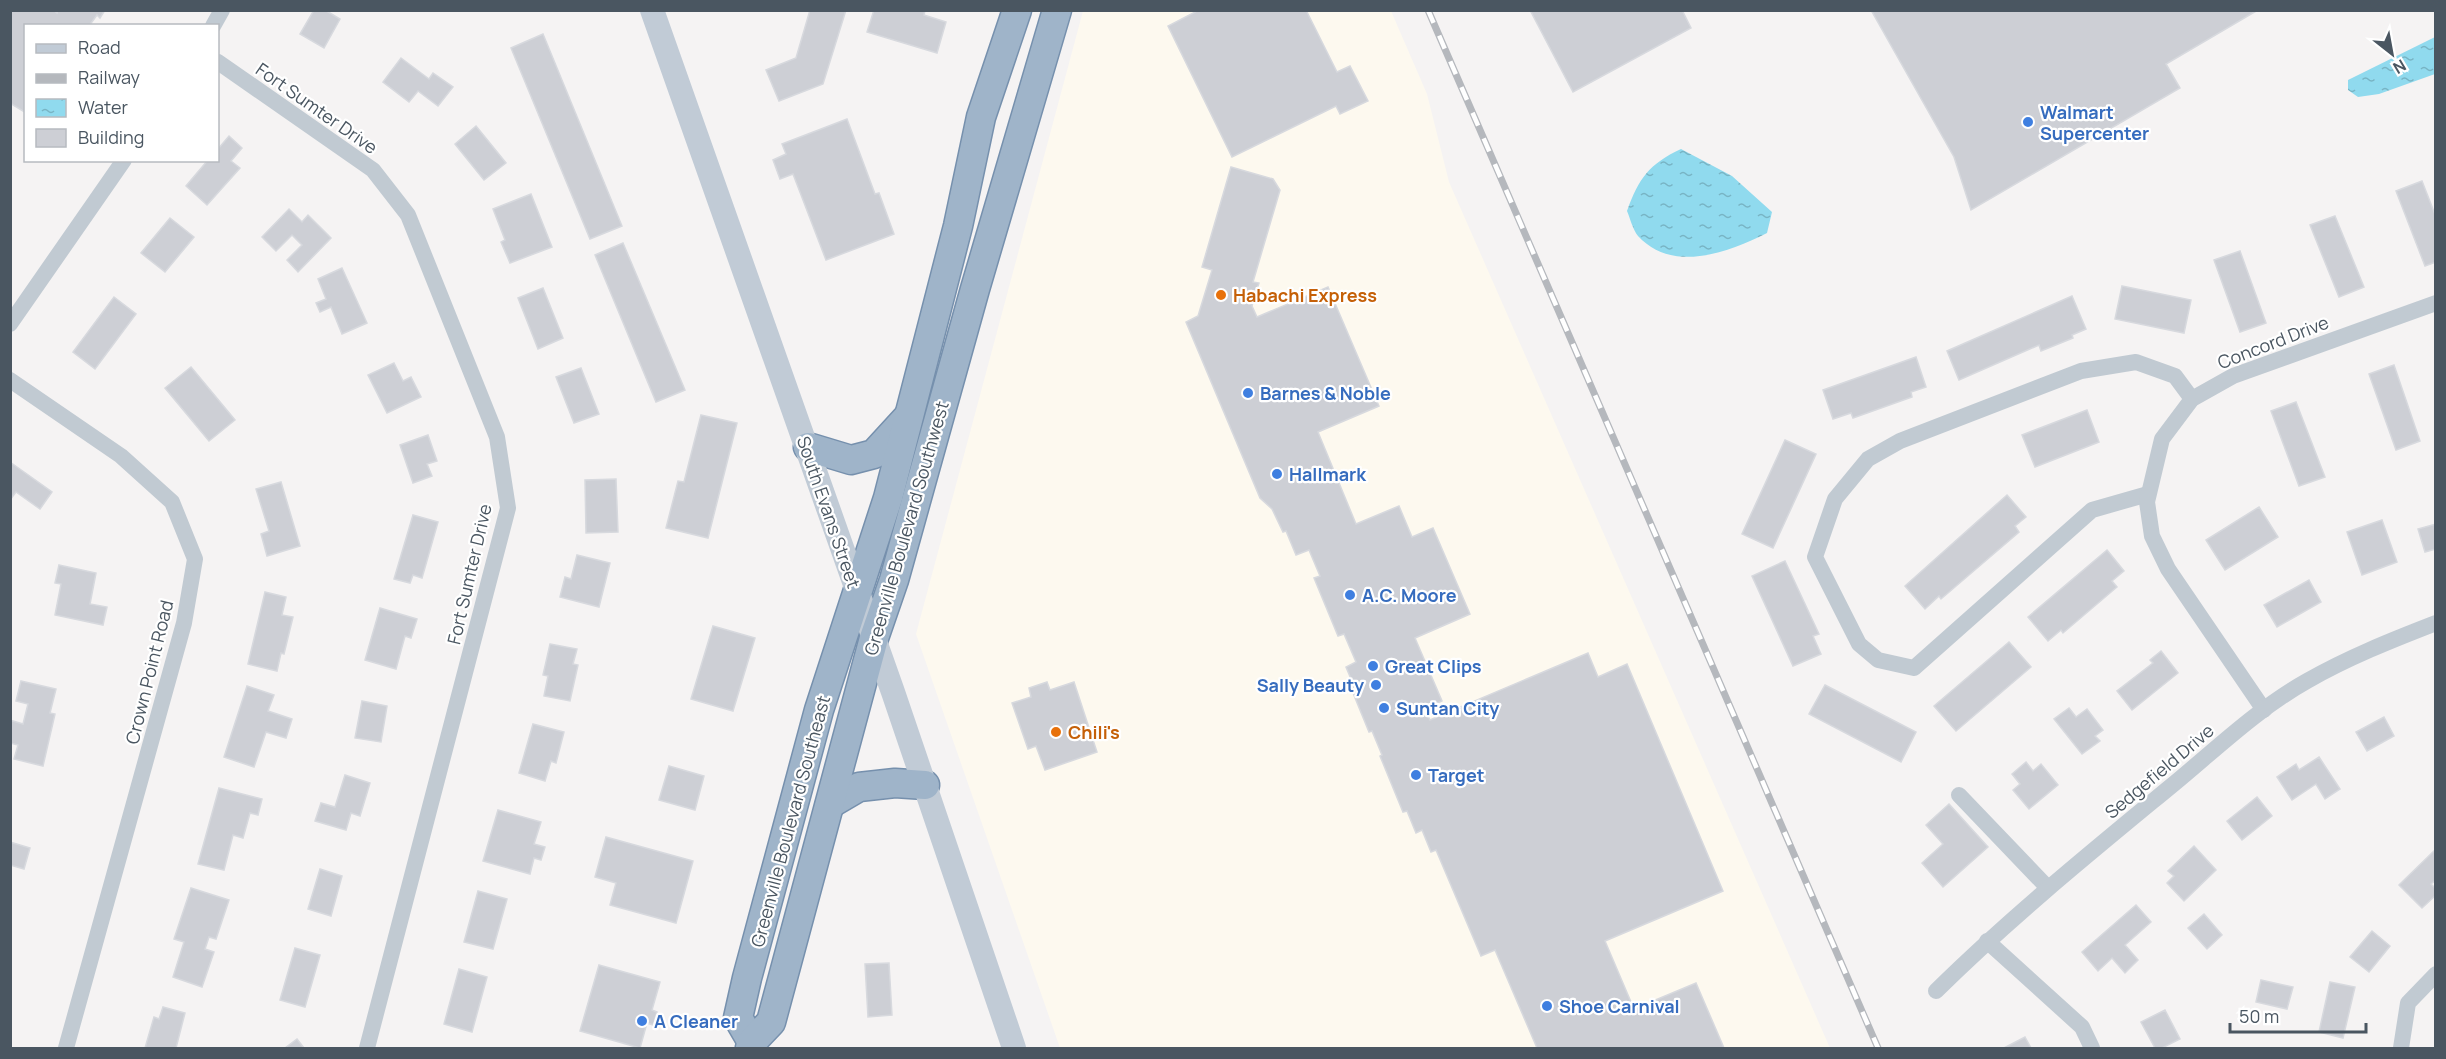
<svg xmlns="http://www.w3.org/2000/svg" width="2446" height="1059" font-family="Manrope,sans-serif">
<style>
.commercial{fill:#fdf9ef}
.water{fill:url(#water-ripples)}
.building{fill:#cdcfd5;stroke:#d7d9de;stroke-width:1.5}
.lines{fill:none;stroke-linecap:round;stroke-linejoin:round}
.trunk-casing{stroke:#7690ad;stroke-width:31}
.minor{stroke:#c1cad2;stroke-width:16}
.secondary{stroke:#c1cbd6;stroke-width:24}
.trunk{stroke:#9fb4c9;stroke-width:28}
.rail-casing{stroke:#b5b8bd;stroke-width:7}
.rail{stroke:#fff;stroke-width:4.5;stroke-dasharray:14;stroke-linecap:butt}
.shop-dot{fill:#3f7fe0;stroke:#fff;stroke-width:2}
.food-dot{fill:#e8710a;stroke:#fff;stroke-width:2}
.labels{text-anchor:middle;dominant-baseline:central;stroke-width:4.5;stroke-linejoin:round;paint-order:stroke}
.street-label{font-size:18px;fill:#4a5661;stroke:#fff}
.shop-label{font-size:18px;font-weight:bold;fill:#366cbe;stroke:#fff;text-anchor:start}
.food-label{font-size:18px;font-weight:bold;fill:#c56008;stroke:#fff;text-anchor:start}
</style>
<defs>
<pattern id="water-ripples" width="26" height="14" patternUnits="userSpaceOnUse" patternTransform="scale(1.5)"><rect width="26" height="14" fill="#90daee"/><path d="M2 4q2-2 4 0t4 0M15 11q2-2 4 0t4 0" fill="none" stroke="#78b4c4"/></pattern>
</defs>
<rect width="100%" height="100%" fill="#f5f3f3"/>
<polygon class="commercial" points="1083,11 1391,11 1427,94 1449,182 1830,1048 1060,1048 916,634"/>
<g class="water">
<polygon points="2435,37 2435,74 2379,94 2358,97 2348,90 2348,80"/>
<path d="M1681,149L1732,176L1772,212L1767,233C1729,252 1673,274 1638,236C1633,230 1630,218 1627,211C1639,178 1649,164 1681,149Z"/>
</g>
<g class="building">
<polygon points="10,10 53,10 57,13 58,10 105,10 100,18 97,15 89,26 26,26 26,113 10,103"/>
<polygon points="314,10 325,10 340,19 324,48 300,34"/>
<polygon points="810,10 846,10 823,84 779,101 766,70 796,58"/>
<polygon points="874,10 925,10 924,15 946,22 937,53 867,32"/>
<polygon points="1199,10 1306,10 1337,72 1350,66 1368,101 1340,114 1336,106 1232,157 1168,26"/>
<polygon points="1530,10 1682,10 1691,28 1573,92"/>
<polygon points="1871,10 2258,10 2166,64 2180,88 1971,210 1954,157"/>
<polygon points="543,34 622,226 590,239 511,48"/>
<polygon points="401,58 429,79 433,73 453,87 438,106 418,91 409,102 383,82"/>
<polygon points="847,119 875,194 879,193 894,234 826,260 793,174 780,179 773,160 786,154 782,144"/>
<polygon points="476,126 506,163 484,180 455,144"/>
<polygon points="229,136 242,148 231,161 240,168 207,205 186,186 208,160 218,160 218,149"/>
<polygon points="1231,167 1273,179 1280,190 1253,282 1259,283 1252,306 1257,317 1328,287 1379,406 1318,432 1356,524 1399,506 1412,537 1433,528 1470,614 1415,638 1442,701 1425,709 1430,720 1588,653 1598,677 1627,664 1723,891 1605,941 1634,1009 1696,983 1724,1048 1537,1048 1495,950 1481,956 1436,850 1431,852 1422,830 1416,833 1407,811 1403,812 1380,756 1382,755 1372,731 1369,732 1351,688 1354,686 1346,667 1356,662 1344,634 1338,636 1314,578 1320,576 1309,550 1296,555 1286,531 1283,532 1272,509 1260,498 1186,322 1198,316 1212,270 1202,267"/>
<polygon points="2422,181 2436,217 2436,262 2425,266 2396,191"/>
<polygon points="531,194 552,247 510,263 501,242 505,240 493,209"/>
<polygon points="289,209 302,222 308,215 331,238 298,272 287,260 302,245 292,235 276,251 262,237"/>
<polygon points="2335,216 2364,287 2339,297 2310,225"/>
<polygon points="170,218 194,237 165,272 141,253"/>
<polygon points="623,243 685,390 656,402 595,255"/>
<polygon points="2240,251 2266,323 2240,332 2214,260"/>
<polygon points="342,268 367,323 342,334 331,307 320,312 316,303 326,299 318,279"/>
<polygon points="2122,286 2191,300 2184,333 2115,319"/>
<polygon points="543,288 563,338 538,349 518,298"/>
<polygon points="2072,296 2086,329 2072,335 2073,338 2041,351 2039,345 1959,380 1947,351"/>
<polygon points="114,297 136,314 95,369 73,352"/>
<polygon points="1916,357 1926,387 1911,392 1912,397 1853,418 1851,413 1833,419 1823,390"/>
<polygon points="394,363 403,381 411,377 421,397 387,413 368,375"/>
<polygon points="2394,365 2420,441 2396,450 2369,374"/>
<polygon points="191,367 235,420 209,441 165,388"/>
<polygon points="581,368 599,414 574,423 556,377"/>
<polygon points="2296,402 2325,477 2299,486 2271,411"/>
<polygon points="2087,410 2099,442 2035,467 2022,435"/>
<polygon points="701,415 737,423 708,538 666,528 678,481 684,482"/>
<polygon points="428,435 437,461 427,464 432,476 413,483 400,445"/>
<polygon points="1785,440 1816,454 1773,548 1742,534"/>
<polygon points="10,462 52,492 40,509 16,492 10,500"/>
<polygon points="616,479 618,532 586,533 585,480"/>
<polygon points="281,482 300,546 267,556 261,534 269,531 256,489"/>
<polygon points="2007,495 2026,517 2015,526 2019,532 1941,599 1939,596 1925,609 1905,586"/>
<polygon points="2259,507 2278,537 2225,570 2206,540"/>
<polygon points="413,515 438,522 422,578 413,575 410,583 394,579"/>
<polygon points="2382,520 2397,562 2362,575 2347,532"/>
<polygon points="2436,524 2436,549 2425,552 2418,529"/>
<polygon points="2107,550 2124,571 2112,581 2117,587 2063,633 2061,630 2048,641 2028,617"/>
<polygon points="577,555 610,563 599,607 560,597 565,577 571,579"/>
<polygon points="1785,561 1819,634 1813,636 1821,654 1793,666 1752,576"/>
<polygon points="59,565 96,573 90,604 107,607 103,625 55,615 61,584 55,583"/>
<polygon points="2309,580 2321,602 2277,627 2264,605"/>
<polygon points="265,592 286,597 282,615 293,617 284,654 281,653 277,671 248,664"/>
<polygon points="380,608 417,619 411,638 405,636 396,669 365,660"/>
<polygon points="713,626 755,638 733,711 691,699"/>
<polygon points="2009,642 2031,667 1956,731 1934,706"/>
<polygon points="550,644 577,649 573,664 578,665 570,701 544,696 548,676 543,675"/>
<polygon points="2161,651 2178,673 2132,710 2117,691 2153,663 2150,660"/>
<polygon points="21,681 56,689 50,713 55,714 43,766 14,759 18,745 10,743 10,720 23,724 28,704 16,701"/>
<polygon points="1047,682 1050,690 1074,682 1097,752 1045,770 1036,746 1028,749 1012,703 1031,697 1029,688"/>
<polygon points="1825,685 1916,732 1901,762 1809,714"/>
<polygon points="247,686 274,695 268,711 292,719 286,738 266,732 254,767 224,757"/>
<polygon points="362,701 387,706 381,742 355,738"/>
<polygon points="2069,708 2076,717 2087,709 2103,730 2095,736 2100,741 2082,754 2054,719"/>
<polygon points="2384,717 2394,736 2367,751 2356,732"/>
<polygon points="533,724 564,732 556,763 551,761 545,781 519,773"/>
<polygon points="2319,757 2340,789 2325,799 2316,784 2292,800 2277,777 2296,764 2299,770"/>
<polygon points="2026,762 2033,771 2041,764 2058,785 2029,809 2013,790 2020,784 2012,774"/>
<polygon points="669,766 704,776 695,810 659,800"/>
<polygon points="345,775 370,783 360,816 351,813 346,830 315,821 321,803 335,807"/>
<polygon points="219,788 262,799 258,815 250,813 243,838 233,835 224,870 198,864"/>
<polygon points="2257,797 2272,816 2242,840 2227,821"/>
<polygon points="1949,804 1988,847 1943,887 1922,863 1943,844 1926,825"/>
<polygon points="498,810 541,822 534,844 545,847 541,860 534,858 530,874 483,861"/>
<polygon points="606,837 693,861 676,923 610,905 616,883 595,877"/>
<polygon points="10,842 30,848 24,869 10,865"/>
<polygon points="2194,846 2216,870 2184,901 2167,883 2174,876 2168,871"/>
<polygon points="2436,849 2436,880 2431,884 2436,889 2436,895 2422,908 2399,885"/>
<polygon points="320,869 342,876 331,916 308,909"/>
<polygon points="191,888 229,900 216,939 209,937 205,949 214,952 202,987 173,977 184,942 174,939"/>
<polygon points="478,891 507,899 493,949 464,942"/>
<polygon points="2136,905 2151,922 2125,945 2138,960 2125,973 2112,958 2098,971 2082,952"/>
<polygon points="2204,914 2222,935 2207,949 2188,928"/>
<polygon points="2372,931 2390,946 2369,972 2350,957"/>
<polygon points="295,948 320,955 305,1007 280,1000"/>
<polygon points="889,963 892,1015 868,1017 865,964"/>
<polygon points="599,965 660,982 652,1010 657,1012 653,1025 647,1023 640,1048 580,1031"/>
<polygon points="459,969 487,977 472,1032 444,1024"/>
<polygon points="2261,980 2293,987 2287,1009 2256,1002"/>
<polygon points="2330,982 2355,987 2343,1038 2319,1032"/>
<polygon points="163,1007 185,1013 176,1048 145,1048 154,1017 159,1019"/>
<polygon points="2165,1010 2180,1039 2162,1048 2155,1048 2141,1022"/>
<polygon points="2025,1037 2031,1048 2004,1048"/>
<polygon points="297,1039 304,1048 285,1048"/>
</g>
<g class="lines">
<g class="trunk-casing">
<g id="trunk">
<polyline points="808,447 851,460 874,454 907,418"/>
<polyline points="830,804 859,787 895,783 925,785"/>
<polyline points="752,1042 738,1018 747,978 819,710 888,498 958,226 981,117 1017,10"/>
<polyline points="750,1048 752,1042 771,1022 874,638 894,580 975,289 1057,10"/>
</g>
</g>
<g class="minor">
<polyline points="213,26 222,10"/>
<polyline points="218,62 373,170 408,215 497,437 508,508 367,1048"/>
<polyline points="10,324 124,160"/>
<polyline points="10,380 121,456 172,502 195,559 184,623 66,1048"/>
<polyline points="2148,494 2092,510 1914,668 1878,660 1859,644 1815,557 1835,499 1868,459 1900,441 2081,371 2136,362 2175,376 2192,399"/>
<polyline points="2264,710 2168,569 2152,536 2147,502 2162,439 2192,399 2233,376 2436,303"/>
<polyline points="1959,795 2048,888"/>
<polyline points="1987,941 2082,1027 2092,1048"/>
<path d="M1936,991C2010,918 2090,853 2170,787C2214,751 2257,709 2307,681C2347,658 2392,640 2436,623"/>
<polyline points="2401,1048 2408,1003 2436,974"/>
</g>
<polyline class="secondary" points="652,10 893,692 1014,1048"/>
<use href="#trunk" class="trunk"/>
<g class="rail-casing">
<polyline id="rail" points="1428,10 1878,1048"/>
</g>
<use href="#rail" class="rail"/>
</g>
<g class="shop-dot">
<circle cx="2028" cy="122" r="6"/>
<circle cx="1248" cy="393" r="6"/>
<circle cx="1277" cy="474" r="6"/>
<circle cx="1350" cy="595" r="6"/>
<circle cx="1373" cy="666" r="6"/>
<circle cx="1376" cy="685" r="6"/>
<circle cx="1384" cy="708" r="6"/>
<circle cx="1416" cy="775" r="6"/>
<circle cx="1547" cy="1006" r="6"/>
<circle cx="642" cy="1021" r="6"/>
</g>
<g class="food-dot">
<circle cx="1221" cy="295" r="6"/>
<circle cx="1056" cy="732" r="6"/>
</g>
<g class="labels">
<g class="street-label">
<text transform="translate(317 108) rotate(35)">Fort Sumter Drive</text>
<text transform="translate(2273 342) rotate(-21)">Concord Drive</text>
<text transform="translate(829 512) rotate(71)">South Evans Street</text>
<text transform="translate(906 528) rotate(-74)">Greenville Boulevard Southwest</text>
<text transform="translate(469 574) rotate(-77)">Fort Sumter Drive</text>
<text transform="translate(149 672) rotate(-76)">Crown Point Road</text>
<text transform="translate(2159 771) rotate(-40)">Sedgefield Drive</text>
<text transform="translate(790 821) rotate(-75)">Greenville Boulevard Southeast</text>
</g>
<g class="shop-label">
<text x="2040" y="112">Walmart<tspan x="2040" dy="21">Supercenter</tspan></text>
<text x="1260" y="393">Barnes &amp; Noble</text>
<text x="1289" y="474">Hallmark</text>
<text x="1362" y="595">A.C. Moore</text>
<text x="1385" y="666">Great Clips</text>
<text x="1364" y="685" text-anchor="end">Sally Beauty</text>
<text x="1396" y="708">Suntan City</text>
<text x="1428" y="775">Target</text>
<text x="1559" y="1006">Shoe Carnival</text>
<text x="654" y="1021">A Cleaner</text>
</g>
<g class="food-label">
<text x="1233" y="295">Habachi Express</text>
<text x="1068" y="732">Chili's</text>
</g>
</g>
<rect width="2446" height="1059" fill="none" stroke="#4a5661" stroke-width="24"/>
<rect x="24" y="24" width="195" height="138" fill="#ffffff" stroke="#b7bbc0" stroke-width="1.5"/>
<rect x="36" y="44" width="30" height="9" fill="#c1cbd6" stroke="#b7bbc0" stroke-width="1.5"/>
<text x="78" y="54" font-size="18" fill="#4a5661">Road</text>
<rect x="36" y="74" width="30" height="9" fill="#b5b8bd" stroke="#b7bbc0" stroke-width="1.5"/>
<text x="78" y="84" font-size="18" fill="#4a5661">Railway</text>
<rect x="36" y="99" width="30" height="18" fill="url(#water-ripples)" stroke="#b7bbc0" stroke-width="1.5"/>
<text x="78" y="114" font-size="18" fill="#4a5661">Water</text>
<rect x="36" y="129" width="30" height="18" fill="#cdcfd5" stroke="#b7bbc0" stroke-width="1.5"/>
<text x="78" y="144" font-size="18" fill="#4a5661">Building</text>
<g transform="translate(2392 54) rotate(149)" stroke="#ffffff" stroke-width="4.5" paint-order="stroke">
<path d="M0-4.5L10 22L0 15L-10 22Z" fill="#4a5661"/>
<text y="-9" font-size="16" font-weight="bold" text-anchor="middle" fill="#4a5661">N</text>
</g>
<path d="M2230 1023v9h136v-9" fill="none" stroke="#4a5661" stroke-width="3"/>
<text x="2239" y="1023" font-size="18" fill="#4a5661" stroke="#ffffff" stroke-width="4.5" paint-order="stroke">50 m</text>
</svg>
